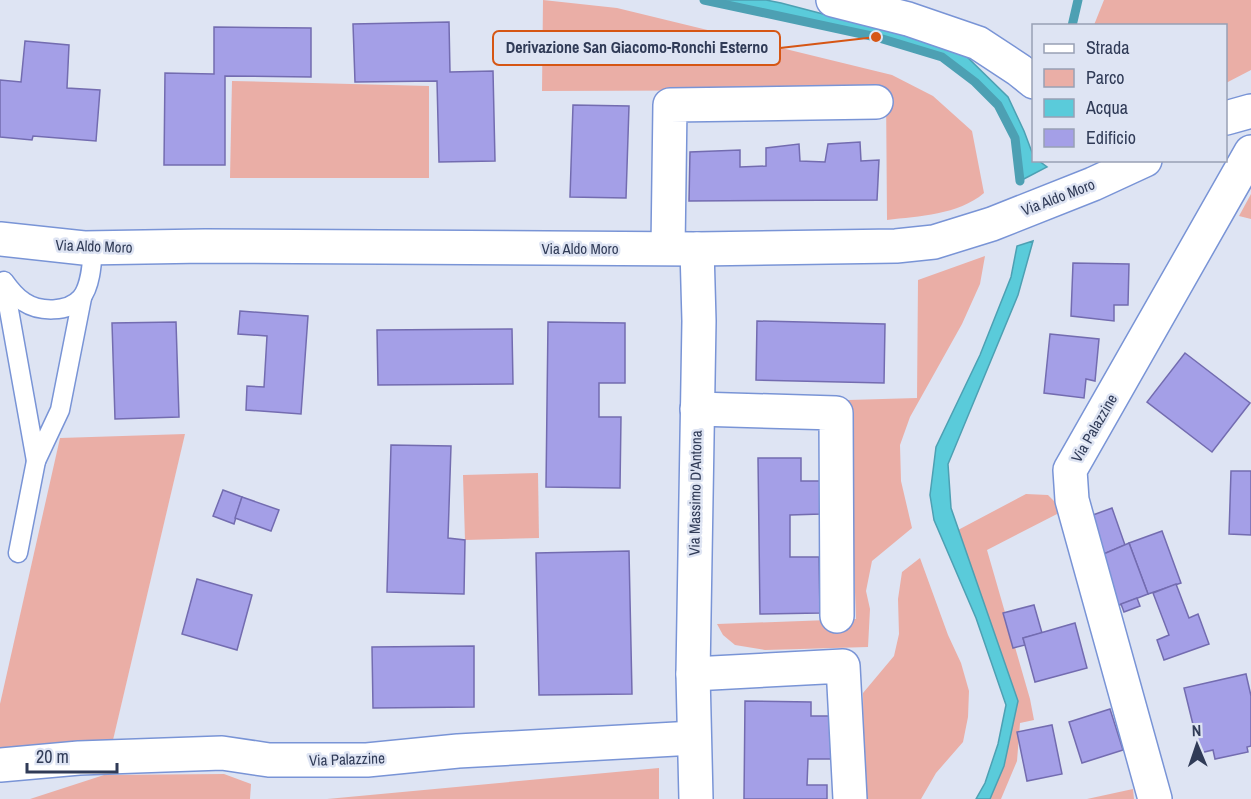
<svg xmlns="http://www.w3.org/2000/svg" width="1251" height="799" font-family="'Archivo Narrow',sans-serif">
<style>
.green{fill:#eaaea6}
.water{fill:#5acbda;stroke:#4da0b3;stroke-width:1.5}
.lines{fill:none;stroke-linecap:round;stroke-linejoin:round}
.stream{stroke:#4da0b3;stroke-width:9}
.building{fill:#a49fe7;stroke:#736cb0;stroke-width:1.5}
.lane-casing{stroke:#7994d6;stroke-width:21}
.street-casing{stroke:#7994d6;stroke-width:36}
.lane{stroke:#fff;stroke-width:18}
.street{stroke:#fff;stroke-width:33}
.labels{text-anchor:middle;dominant-baseline:central;stroke-width:5;stroke-linejoin:round;paint-order:stroke}
.street-label{font-size:15px;fill:#303b57;stroke:#dee4f3}
.leader{fill:none;stroke:#d65614;stroke-width:2}
.callout-dot{fill:#d65614;stroke:#dee4f3;stroke-width:2}
.callout{fill:#dee4f3;stroke:#d65614;stroke-width:2}
.callout-label{font-size:16px;text-anchor:middle;font-weight:bold;fill:#303b57}
</style>
<rect width="100%" height="100%" fill="#dee4f3"/>
<g class="green">
<path d="M543,0L617,8L892,75L933,96L972,131L984,193C958,215 919,216 887,220L886,90L542,91Z"/>
<polygon points="1104,0 1251,0 1251,70 1226,83 1226,26 1094,25"/>
<polygon points="232,81 429,86 429,178 230,178"/>
<polygon points="1251,194 1251,219 1239,216"/>
<polygon points="985,256 980,284 962,324 910,417 900,445 901,481 912,528 872,561 866,591 870,609 868,647 765,650 735,645 723,635 717,624 856,619 848,400 917,398 918,280"/>
<polygon points="185,434 113,740 0,751 0,704 60,438"/>
<polygon points="538,473 539,538 465,540 463,475"/>
<polygon points="1026,494 1048,495 1057,504 1059,513 987,550 1030,699 1034,720 1020,723 1017,761 1001,799 990,799 1004,766 1018,701 958,530"/>
<polygon points="920,558 948,635 961,663 969,691 968,717 963,742 936,773 921,799 864,799 863,693 894,656 899,634 898,599 902,572"/>
<polygon points="659,768 659,799 327,799"/>
<polygon points="224,774 251,784 250,799 30,799 104,775"/>
<polygon points="1133,789 1134,799 1087,799"/>
</g>
<g class="water">
<polygon points="704,0 766,0 781,3 930,42 966,56 1008,97 1024,131 1033,155 1034,160 1039,161 1047,167 1020,181 1015,138 998,105 975,82 942,57 876,37"/>
<polygon points="1033,241 1018,295 948,464 951,508 1018,701 1004,766 990,799 976,799 985,783 998,744 1006,705 976,618 934,520 930,495 936,447 980,355 1011,277 1017,246"/>
</g>
<g class="lines">
<g class="stream">
<polyline points="704,0 876,37 942,57 975,82 998,105 1015,138 1020,181"/>
<polyline points="1072,26 1078,0"/>
</g>
</g>
<g class="building">
<polygon points="449,22 450,72 493,71 495,161 439,162 437,81 355,82 353,24"/>
<polygon points="214,27 311,28 311,77 225,76 225,165 164,165 165,73 214,74"/>
<polygon points="25,41 69,45 67,88 100,90 96,141 33,136 32,140 0,137 0,80 21,82"/>
<polygon points="573,105 629,106 626,198 570,197"/>
<polygon points="860,142 861,161 879,160 877,200 689,201 690,152 740,150 740,167 766,166 766,148 799,144 800,161 825,162 828,144"/>
<polygon points="1073,263 1129,264 1128,305 1114,305 1114,321 1071,316"/>
<polygon points="240,311 308,316 301,414 246,410 247,386 264,387 267,336 238,334"/>
<polygon points="757,321 885,324 884,383 756,380"/>
<polygon points="176,322 179,417 115,419 112,323"/>
<polygon points="548,322 625,323 625,383 599,383 599,417 621,417 620,488 546,487"/>
<polygon points="512,329 513,384 378,385 377,330"/>
<polygon points="1050,334 1099,339 1095,381 1086,379 1084,398 1044,393"/>
<polygon points="1185,353 1250,403 1212,452 1147,402"/>
<polygon points="391,445 451,446 448,538 465,540 464,594 387,592"/>
<polygon points="758,458 801,458 801,481 820,481 821,514 790,515 790,557 819,557 820,613 760,614"/>
<polygon points="1231,471 1251,471 1251,535 1229,534"/>
<polygon points="223,490 242,497 234,524 213,516"/>
<polygon points="242,497 279,510 271,531 235,518"/>
<polygon points="1112,508 1125,545 1099,556 1082,519"/>
<polygon points="1162,531 1181,583 1148,594 1129,543"/>
<polygon points="1129,543 1148,594 1112,608 1099,556"/>
<polygon points="629,551 632,694 539,695 536,553"/>
<polygon points="197,579 252,595 237,650 182,634"/>
<polygon points="1176,584 1189,618 1198,614 1209,644 1164,660 1157,640 1169,635 1153,593"/>
<polygon points="1137,598 1140,606 1124,612 1121,604"/>
<polygon points="1034,605 1042,633 1023,638 1025,645 1013,648 1003,613"/>
<polygon points="1075,623 1087,668 1035,682 1023,638"/>
<polygon points="474,646 474,707 373,708 372,647"/>
<polygon points="1246,674 1251,696 1251,746 1247,747 1248,752 1215,759 1213,750 1200,753 1184,688"/>
<polygon points="745,701 811,702 811,716 832,716 832,759 808,759 807,785 827,785 827,799 744,799"/>
<polygon points="1110,709 1123,750 1082,763 1069,722"/>
<polygon points="1052,725 1062,774 1027,781 1017,732"/>
</g>
<g class="lines">
<g class="lane-casing">
<g id="lane">
<path d="M4,281C9,288 16,297 24,302C39,312 68,313 81,298C91,286 92,262 93,248"/>
<polyline points="4,282 36,461 60,410 82,298"/>
<polyline points="18,553 36,461"/>
</g>
</g>
<g class="street-casing">
<g id="street">
<polyline points="833,0 908,19 978,43 1019,70 1034,82"/>
<polyline points="1226,118 1251,111"/>
<polyline points="0,239 84,248 205,246 697,249 896,246 934,242 992,224 1093,184 1145,160"/>
<polyline points="668,248 670,105 876,102"/>
<polyline points="697,409 836,413 837,616"/>
<polyline points="693,674 843,666 850,799"/>
<polyline points="0,765 79,758 222,753 269,760 367,760 458,751 694,738"/>
<polyline points="696,799 693,674 699,321 697,249"/>
<polyline points="1155,799 1072,500 1070,470 1251,152"/>
</g>
</g>
<use href="#lane" class="lane"/>
<use href="#street" class="street"/>
</g>
<g class="labels">
<g class="street-label">
<text transform="translate(1058 197) rotate(-21)">Via Aldo Moro</text>
<text transform="translate(94 246) rotate(2)">Via Aldo Moro</text>
<text x="580" y="248">Via Aldo Moro</text>
<text transform="translate(1094 428) rotate(-60)">Via Palazzine</text>
<text transform="translate(695 493) rotate(-89)">Via Massimo D'Antona</text>
<text transform="translate(347 759) rotate(-2)">Via Palazzine</text>
</g>
</g>
<path class="leader" d="M876 37L780 48"/>
<circle class="callout-dot" cx="876" cy="37" r="6"/>
<rect class="callout" x="493" y="31" width="287" height="34" rx="6"/>
<g class="callout-label">
<text x="637" y="53">Derivazione San Giacomo-Ronchi Esterno</text>
</g>
<rect x="1032" y="24" width="195" height="138" fill="#dee4f3" stroke="#98a0b5" stroke-width="1.5"/>
<rect x="1044" y="44" width="30" height="9" fill="#ffffff" stroke="#98a0b5" stroke-width="1.5"/>
<text x="1086" y="54" font-size="18" fill="#303b57">Strada</text>
<rect x="1044" y="69" width="30" height="18" fill="#eaaea6" stroke="#98a0b5" stroke-width="1.5"/>
<text x="1086" y="84" font-size="18" fill="#303b57">Parco</text>
<rect x="1044" y="99" width="30" height="18" fill="#5acbda" stroke="#98a0b5" stroke-width="1.5"/>
<text x="1086" y="114" font-size="18" fill="#303b57">Acqua</text>
<rect x="1044" y="129" width="30" height="18" fill="#a49fe7" stroke="#98a0b5" stroke-width="1.5"/>
<text x="1086" y="144" font-size="18" fill="#303b57">Edificio</text>
<g transform="translate(1197 745) rotate(358)" stroke="#dee4f3" stroke-width="4.5" paint-order="stroke">
<path d="M0-4.5L10 22L0 15L-10 22Z" fill="#303b57"/>
<text y="-9" font-size="16" font-weight="bold" text-anchor="middle" fill="#303b57">N</text>
</g>
<path d="M27 763v9h90v-9" fill="none" stroke="#303b57" stroke-width="3"/>
<text x="36" y="763" font-size="18" fill="#303b57" stroke="#dee4f3" stroke-width="4.5" paint-order="stroke">20 m</text>
</svg>
